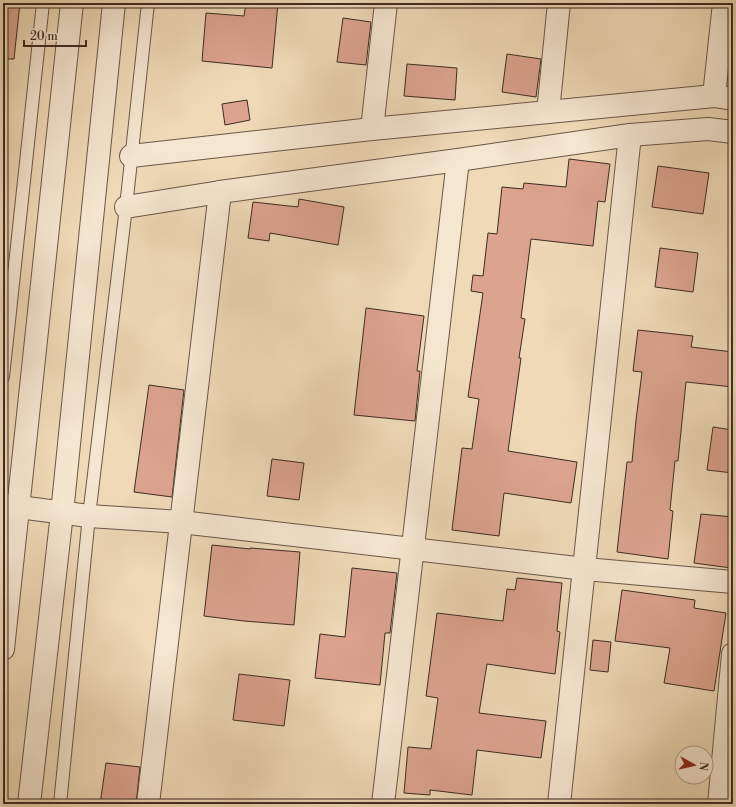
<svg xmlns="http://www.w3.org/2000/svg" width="736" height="807" font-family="'Libre Bodoni',serif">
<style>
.building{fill:#dca38f;stroke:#3d2c22}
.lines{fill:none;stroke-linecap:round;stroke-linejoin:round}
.service-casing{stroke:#6a5747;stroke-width:14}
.minor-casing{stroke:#6a5747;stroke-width:24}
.service{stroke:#f5e6d0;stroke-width:12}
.minor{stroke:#f5e6d0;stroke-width:22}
</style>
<rect width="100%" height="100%" fill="#efd9b7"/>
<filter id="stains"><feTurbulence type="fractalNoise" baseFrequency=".005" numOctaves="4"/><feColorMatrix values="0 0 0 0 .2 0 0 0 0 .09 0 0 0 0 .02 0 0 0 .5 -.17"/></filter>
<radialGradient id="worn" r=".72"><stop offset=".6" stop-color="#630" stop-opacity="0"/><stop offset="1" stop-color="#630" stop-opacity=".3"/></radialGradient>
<g class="building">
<polygon points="3,3 20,3 14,59 3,59"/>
<polygon points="246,3 278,3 272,68 202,61 206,13 244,16"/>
<polygon points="343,18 371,22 366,65 337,62"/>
<polygon points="507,54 541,59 536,97 502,92"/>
<polygon points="407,64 457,68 455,100 404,96"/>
<polygon points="247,100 250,120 225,125 222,104"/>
<polygon points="569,159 610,164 605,202 598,201 593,246 531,239 521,318 525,319 519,358 521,358 508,451 577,462 571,503 504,493 499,536 452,530 462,448 472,449 479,399 468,397 483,293 471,291 473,275 483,276 488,233 497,234 502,187 523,189 524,183 566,187"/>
<polygon points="658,166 709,173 703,214 652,207"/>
<polygon points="299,199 344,207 338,245 270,233 269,241 248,238 253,202 298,207"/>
<polygon points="660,248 698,253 693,292 655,287"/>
<polygon points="366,308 424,316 417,371 420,371 415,421 354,415"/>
<polygon points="638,330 693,336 691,347 733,352 733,387 686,382 678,461 675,461 670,510 673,511 668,559 617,552 627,462 632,462 636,420 642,372 633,371"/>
<polygon points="149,385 184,390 172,497 134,492"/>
<polygon points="713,427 733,430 733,473 707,470"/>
<polygon points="272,459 304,463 299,500 267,496"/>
<polygon points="701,514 733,517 733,552 731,568 694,563"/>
<polygon points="212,545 250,549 250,548 300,552 294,625 244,621 204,616"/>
<polygon points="352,568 397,573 390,633 385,633 380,685 315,678 320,634 345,637"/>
<polygon points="517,578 562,583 557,631 560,632 555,674 487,664 479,713 546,721 541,758 477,750 472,795 430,790 430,795 404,793 408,747 431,749 438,698 426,696 437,613 503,621 507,589 515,590"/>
<polygon points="622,590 695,600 694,608 726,613 714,691 664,683 670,648 615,641"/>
<polygon points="593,640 611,642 608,672 590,670"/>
<polygon points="239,674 290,680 284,726 233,720"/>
<polygon points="106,763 140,767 136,804 100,804"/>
</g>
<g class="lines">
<g class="service-casing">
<g id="service">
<polyline points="3,377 43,3"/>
<polyline points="60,804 89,516 126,207 148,3"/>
</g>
</g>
<g class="minor-casing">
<g id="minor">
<polyline points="714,96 724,3"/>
<polyline points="548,112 559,3"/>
<polyline points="372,129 386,3"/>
<polyline points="131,156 372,129 714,96 733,99"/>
<polyline points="126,207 220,192 458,160 630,135 708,129 733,132"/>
<polyline points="3,505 89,516 181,522 585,569 733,582"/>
<polyline points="3,649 72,3"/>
<polyline points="29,804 62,513 114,3"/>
<polyline points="148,804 220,192"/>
<polyline points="383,804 458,160"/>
<polyline points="559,804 630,135"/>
<polyline points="719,804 733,654"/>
</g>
</g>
<use href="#service" class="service"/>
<use href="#minor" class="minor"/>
</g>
<rect width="736" height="807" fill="none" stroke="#efd9b7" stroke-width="16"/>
<rect x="4" y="4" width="728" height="799" fill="none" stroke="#3d2c22" stroke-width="2"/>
<rect x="8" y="8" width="720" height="791" fill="none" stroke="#3d2c22"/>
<g transform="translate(694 765) rotate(98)"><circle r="19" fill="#f5e6d0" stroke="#ab9c8a"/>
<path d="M0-3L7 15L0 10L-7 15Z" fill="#8f2418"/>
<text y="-6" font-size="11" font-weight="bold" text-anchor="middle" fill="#3d2c22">N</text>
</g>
<path d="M24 40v6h62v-6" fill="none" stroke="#3d2c22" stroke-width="2"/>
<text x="30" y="40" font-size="12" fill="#3d2c22" stroke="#f5e6d0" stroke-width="3" paint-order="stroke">20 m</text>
<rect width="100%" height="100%" filter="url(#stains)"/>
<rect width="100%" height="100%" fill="url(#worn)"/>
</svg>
